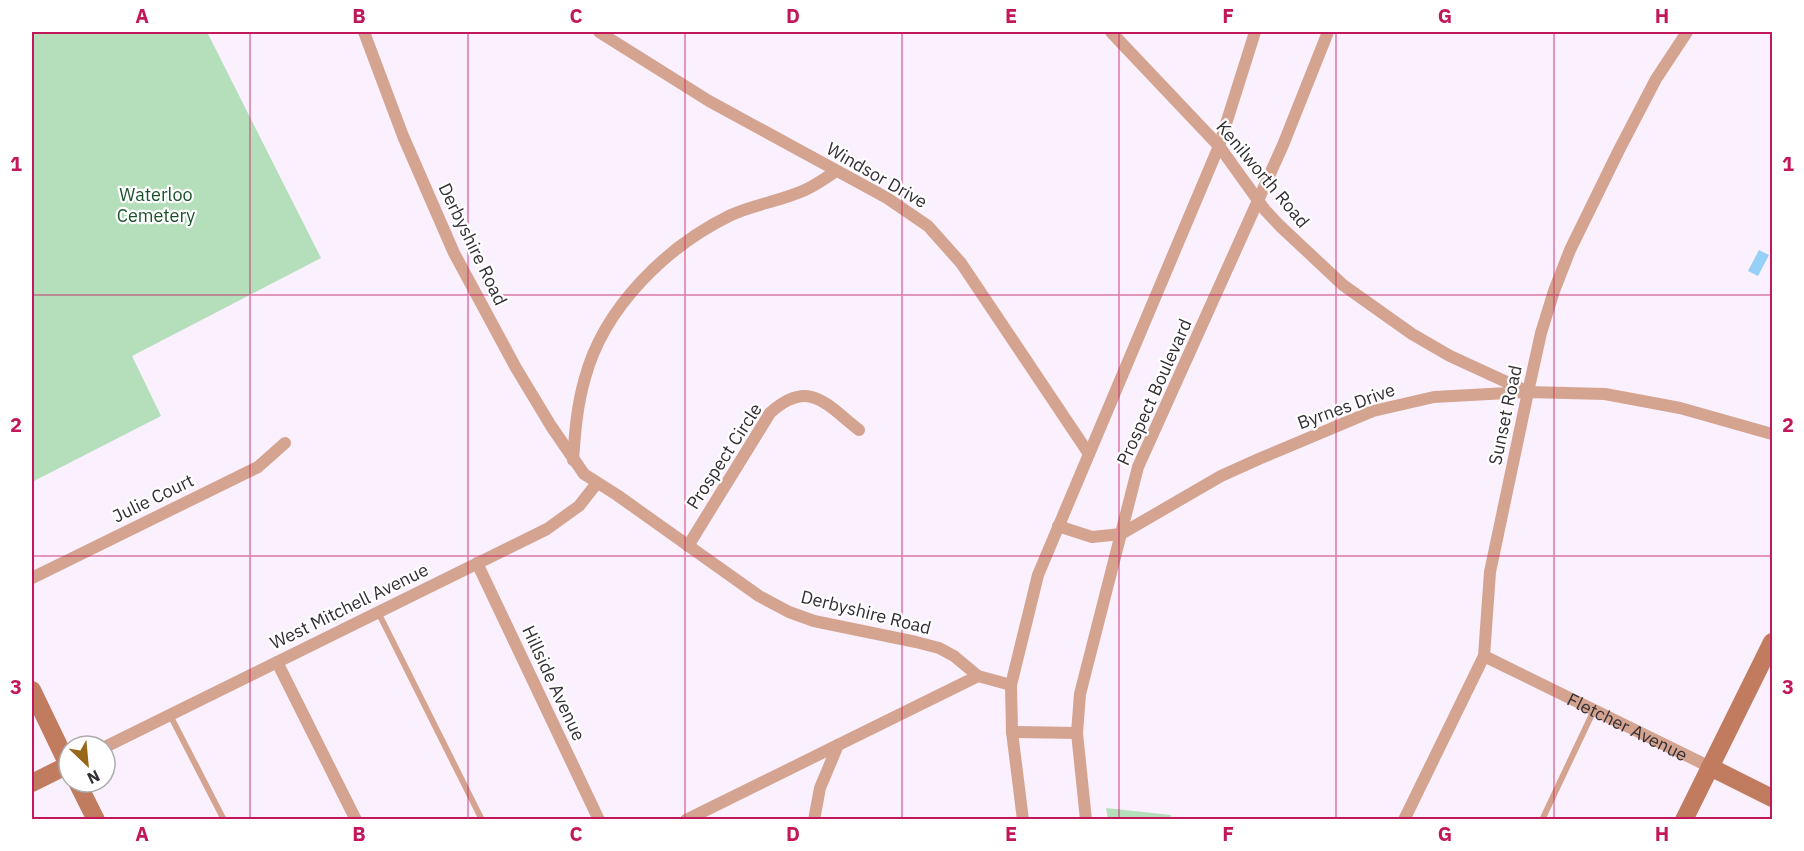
<svg xmlns="http://www.w3.org/2000/svg" width="1804" height="851" font-family="'IBM Plex Sans',sans-serif">
<style>
.green{fill:#b5debb}
.water{fill:#96d0f7}
.lines{fill:none;stroke-linecap:round;stroke-linejoin:round}
.lane{stroke:#d4a490;stroke-width:6}
.street{stroke:#d4a490;stroke-width:12}
.secondary{stroke:#c17b5f;stroke-width:18}
.grid{fill:none;stroke:#c2185b;stroke-width:1.5;stroke-opacity:0.55}
.labels{text-anchor:middle;dominant-baseline:central;stroke-width:4.5;stroke-linejoin:round;paint-order:stroke}
.street-label{font-size:18px;fill:#322e34;stroke:#fff}
.park-label{font-size:18px;fill:#195129;stroke:#fff}
.neatline{fill:none;stroke:#c2185b;stroke-width:2}
.grid-label{font-size:20px;text-anchor:middle;font-weight:bold;fill:#c2185b}
</style>
<rect width="100%" height="100%" fill="#faf0fe"/>
<g class="green">
<polygon points="32,32 207,32 321,258 132,356 161,416 32,482"/>
<polygon points="1106,808 1171,815 1170,819 1108,819"/>
</g>
<polygon class="water" points="1759,250 1769,255 1758,276 1748,271"/>
<g class="lines">
<g class="lane">
<polyline points="378,612 482,820"/>
<polyline points="170,715 224,820"/>
<polyline points="1542,820 1594,710"/>
</g>
<g class="street">
<polyline points="364,32 403,136 454,253 516,368 551,426 584,474 617,495 759,596 789,612 814,621 916,642 939,648 954,656 978,676 1011,685"/>
<polyline points="599,32 709,101 887,198 928,226 961,263 1089,454"/>
<polyline points="1111,32 1219,146 1265,210 1280,226 1343,285 1412,334 1450,356 1524,390"/>
<path d="M573,460C575,432 577,405 585,378C604,307 667,246 731,215C755,204 781,201 805,190C816,185 826,178 836,171"/>
<polyline points="1058,526 1092,537 1121,534 1221,476 1261,458 1373,411 1434,397 1528,392 1605,394 1680,408 1772,434"/>
<path d="M688,546L770,413C809,378 826,404 859,430"/>
<polyline points="477,563 599,820"/>
<polyline points="32,578 258,467 285,443"/>
<path id="s1" d="M1484,656L1710,767"/>
<polyline points="277,662 356,820"/>
<polyline points="1012,732 1077,733"/>
<polyline points="105,747 547,529 579,506 597,483"/>
<polyline points="686,820 838,745"/>
<polyline points="814,820 820,788 838,745 978,676"/>
<polyline points="1023,820 1012,732 1011,685 1038,575 1219,146 1255,32"/>
<polyline points="1086,820 1077,733 1080,694 1138,467 1283,145 1328,32"/>
<polyline points="1404,820 1484,656 1490,572 1528,392 1541,333 1554,291 1570,250 1619,150 1656,79 1687,32"/>
</g>
<g class="secondary">
<polyline points="32,690 69,767"/>
<polyline points="1710,767 1772,798"/>
<polyline points="77,782 96,820"/>
<polyline points="32,783 68,765"/>
<polyline points="1684,820 1772,642"/>
</g>
</g>
<path class="grid" d="M250,32V820M468,32V820M685,32V820M902,32V820M1119,32V820M1336,32V820M1554,32V820M32,295H1772M32,556H1772"/>
<g class="labels">
<g class="street-label">
<text transform="translate(1263 174) rotate(50)">Kenilworth Road</text>
<text transform="translate(877 175) rotate(30)">Windsor Drive</text>
<text transform="translate(473 244) rotate(64)">Derbyshire Road</text>
<text transform="translate(1154 392) rotate(-66)">Prospect Boulevard</text>
<text transform="translate(1346 406) rotate(-20)">Byrnes Drive</text>
<text transform="translate(1505 415) rotate(-78)">Sunset Road</text>
<text transform="translate(724 456) rotate(-57)">Prospect Circle</text>
<text transform="translate(153 498) rotate(-26)">Julie Court</text>
<text transform="translate(349 606) rotate(-26)">West Mitchell Avenue</text>
<text transform="translate(866 612) rotate(14)">Derbyshire Road</text>
<text transform="translate(554 683) rotate(65)">Hillside Avenue</text>
<text stroke="none"><textPath href="#s1" startOffset="160">Fletcher Avenue</textPath></text>
</g>
<g class="park-label">
<text x="156" y="194">Waterloo<tspan x="156" dy="21">Cemetery</tspan></text>
</g>
</g>
<rect width="1804" height="851" fill="none" stroke="#ffffff" stroke-width="66"/>
<g transform="translate(87 764) rotate(154)"><circle r="28" fill="#ffffff" stroke="#adabae" stroke-width="1.5"/>
<path d="M0-4.5L10 22L0 15L-10 22Z" fill="#98671a"/>
<text y="-9" font-size="16" font-weight="bold" text-anchor="middle" fill="#322e34">N</text>
</g>
<rect x="33" y="33" width="1738" height="785" class="neatline"/>
<g class="grid-label">
<text x="142" y="23">A</text>
<text x="359" y="23">B</text>
<text x="576" y="23">C</text>
<text x="793" y="23">D</text>
<text x="1011" y="23">E</text>
<text x="1228" y="23">F</text>
<text x="1445" y="23">G</text>
<text x="1662" y="23">H</text>
<text x="16" y="171">1</text>
<text x="1788" y="171">1</text>
<text x="16" y="432">2</text>
<text x="1788" y="432">2</text>
<text x="16" y="694">3</text>
<text x="1788" y="694">3</text>
<text x="142" y="841">A</text>
<text x="359" y="841">B</text>
<text x="576" y="841">C</text>
<text x="793" y="841">D</text>
<text x="1011" y="841">E</text>
<text x="1228" y="841">F</text>
<text x="1445" y="841">G</text>
<text x="1662" y="841">H</text>
</g>
</svg>
